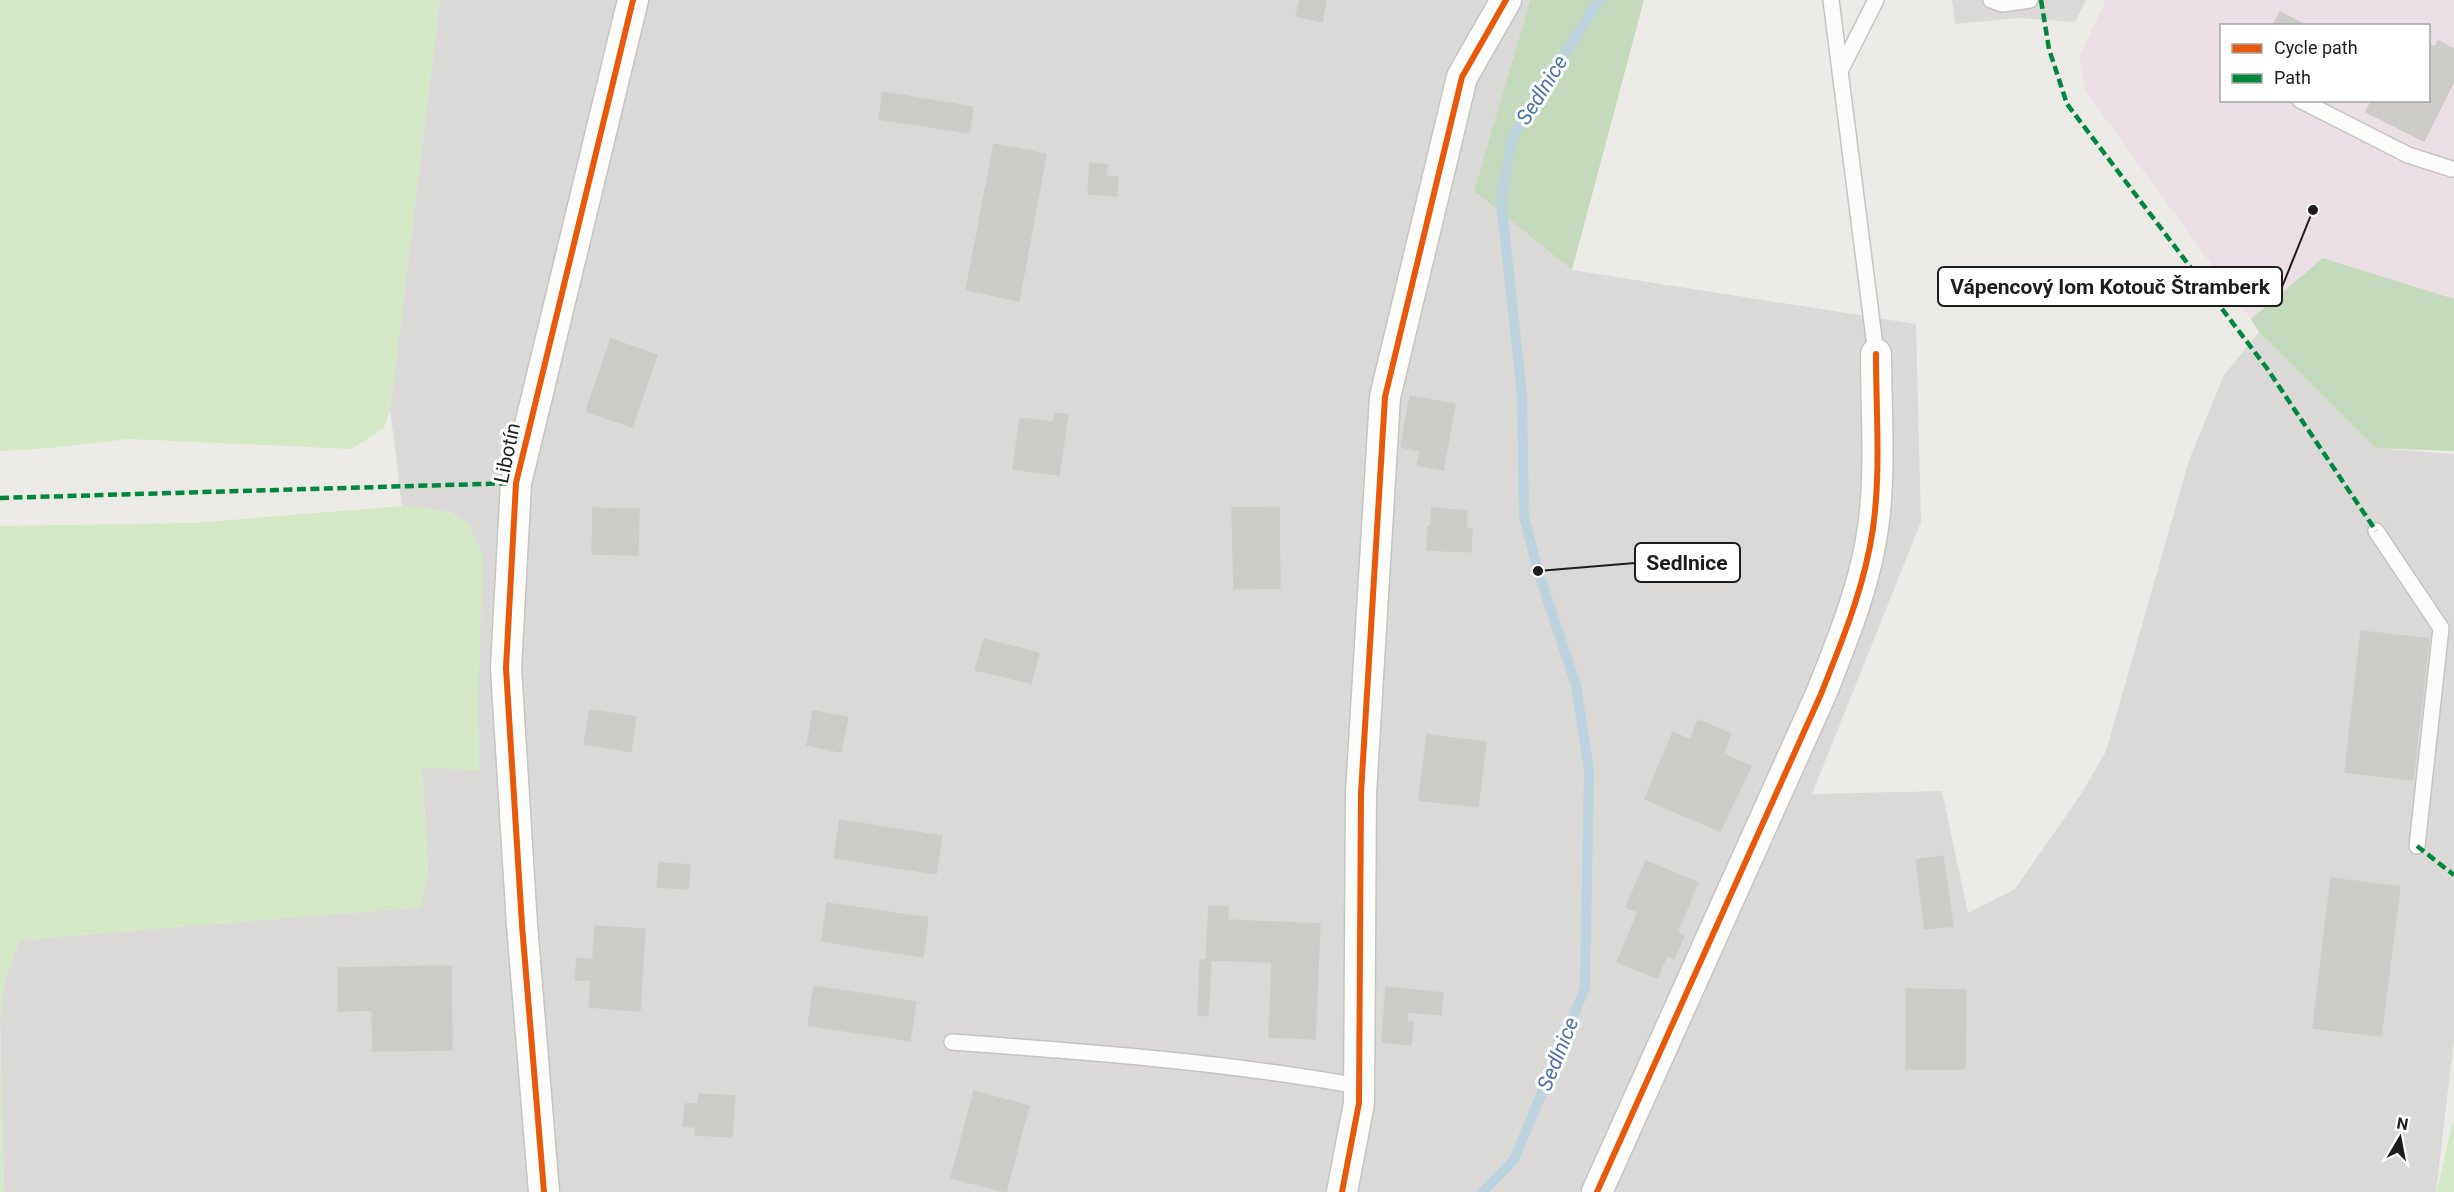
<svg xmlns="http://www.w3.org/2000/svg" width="2454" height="1192" font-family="Roboto,sans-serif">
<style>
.residential{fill:#dbd9d7}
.industrial{fill:#e9dfe4;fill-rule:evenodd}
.religious{fill:#dad9d7}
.grass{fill:#d5e8c6}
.forest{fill:#c5d9bc}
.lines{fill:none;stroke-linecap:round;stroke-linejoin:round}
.stream{stroke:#bbd4de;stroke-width:10}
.building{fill:#ceccc9;stroke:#cfccc8;stroke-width:1.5}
.service-casing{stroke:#c4c4c2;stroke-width:18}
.minor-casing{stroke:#c4c4c2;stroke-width:33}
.service{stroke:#fcfcfb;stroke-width:15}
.minor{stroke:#fcfcfb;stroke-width:30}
.quiet{stroke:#00873e;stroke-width:4.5;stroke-dasharray:9 4.5;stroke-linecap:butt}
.cycleway-casing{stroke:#fff;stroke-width:10}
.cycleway{stroke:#e8590c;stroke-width:6}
.labels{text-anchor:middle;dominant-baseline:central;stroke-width:6;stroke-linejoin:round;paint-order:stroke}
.street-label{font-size:20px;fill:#1d1d1d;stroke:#fff}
.water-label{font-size:21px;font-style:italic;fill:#4e74a8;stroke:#fff}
.leader{fill:none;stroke:#1d1d1d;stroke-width:2}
.callout-dot{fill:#1d1d1d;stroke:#fff;stroke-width:2}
.callout{fill:#fff;stroke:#1d1d1d;stroke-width:2}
.callout-label{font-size:21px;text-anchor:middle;font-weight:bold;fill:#1d1d1d}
</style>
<rect width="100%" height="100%" fill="#eceae6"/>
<polygon class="residential" points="440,0 1530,0 1474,191 1572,270 1916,324 1921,522 1812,794 1942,791 1968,913 2015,889 2081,794 2106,751 2189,460 2224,375 2259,332 2375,448 2454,454 2454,1038 2436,1192 4,1192 0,1019 4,984 19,940 421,907 428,870 422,767 479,770 478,703 452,512 402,506 390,409"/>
<path class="industrial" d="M2106,0H2454V382L2251,319L2086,92L2079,57ZM2222,26H2428V100H2222Z"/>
<polygon class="religious" points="1952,0 2086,0 2075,22 2018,18 1955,24"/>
<g class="grass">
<polygon points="0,0 440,0 390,409 384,428 352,449 129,439 50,448 0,451"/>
<polygon points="402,506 451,512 468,523 483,556 478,703 479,771 422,767 428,870 421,907 19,940 4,984 0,1019 0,526 193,523"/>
<polygon points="0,1036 4,1192 0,1192"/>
<polygon points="2454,1117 2454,1192 2436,1192 2438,1186"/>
</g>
<g class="forest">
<polygon points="1530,0 1644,0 1572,270 1474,191"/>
<polygon points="2323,258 2454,299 2454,451 2375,448 2259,332 2251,319"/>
</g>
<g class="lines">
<polyline class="stream" points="1482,1192 1514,1160 1585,988 1589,770 1576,685 1538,571 1524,516 1522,394 1501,200 1512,138 1599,0"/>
</g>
<g class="building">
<polygon points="1300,0 1326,0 1322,22 1296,16"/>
<polygon points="2280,12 2307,26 2273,26"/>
<polygon points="2438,41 2454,49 2454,81 2424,141 2366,112 2372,100 2428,100 2428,44 2435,47"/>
<polygon points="883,92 973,107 969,133 879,119"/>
<polygon points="994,144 1046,154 1019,301 966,290"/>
<polygon points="1090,163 1107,165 1106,176 1118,177 1117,196 1088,194"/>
<polygon points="611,339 657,355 632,427 586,411"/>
<polygon points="1410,396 1455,404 1443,470 1417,465 1420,451 1401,447"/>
<polygon points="1055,413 1068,415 1059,475 1013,469 1020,418 1053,422"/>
<polygon points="1279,507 1280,588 1234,589 1232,508"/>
<polygon points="593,508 639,509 638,555 592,554"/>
<polygon points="1432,508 1467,511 1466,529 1431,526"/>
<polygon points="1431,526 1472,529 1471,552 1427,550 1428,527"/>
<polygon points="2361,631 2429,639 2413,780 2345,772"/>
<polygon points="984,639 1039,653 1031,683 975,670"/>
<polygon points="590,710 636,717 631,752 584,744"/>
<polygon points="813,711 848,717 841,752 807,745"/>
<polygon points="1698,720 1731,734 1723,754 1751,766 1720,831 1645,799 1673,732 1690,740"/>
<polygon points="1427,735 1486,742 1478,807 1419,800"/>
<polygon points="840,820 942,836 936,874 834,858"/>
<polygon points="1943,856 1953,926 1925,929 1916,860"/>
<polygon points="1646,861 1698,883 1677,932 1684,936 1674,959 1667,955 1657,978 1617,962 1638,912 1626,907"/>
<polygon points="659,863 690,865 688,889 657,887"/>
<polygon points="2331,878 2400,887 2381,1036 2313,1028"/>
<polygon points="827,903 928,918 923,957 822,941"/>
<polygon points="1209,906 1228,907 1228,920 1320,924 1315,1039 1269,1037 1272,962 1211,960 1208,1016 1198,1015 1200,960 1206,960"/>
<polygon points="595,926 645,929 640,1011 589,1007 591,980 575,980 577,958 593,960"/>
<polygon points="451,966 452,1050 373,1051 372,1010 338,1011 338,968"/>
<polygon points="814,986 916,1002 910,1041 808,1025"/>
<polygon points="1386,987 1443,993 1441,1015 1408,1012 1407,1021 1413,1022 1411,1045 1382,1042"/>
<polygon points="1906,989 1966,990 1965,1069 1906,1069"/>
<polygon points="974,1091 1029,1106 1006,1192 951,1178"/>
<polygon points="699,1094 735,1096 732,1137 695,1135 696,1127 683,1126 685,1104 698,1104"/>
</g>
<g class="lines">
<g class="service-casing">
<g id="service">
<polyline points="1831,0 1876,354"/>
<polyline points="1991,0 2002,4 2030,0"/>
<polyline points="1841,69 1876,0"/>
<polyline points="2300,100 2408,155 2452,169"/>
<polyline points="2376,531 2441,628 2417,846"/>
<path d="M952,1042C1089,1052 1224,1062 1359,1086"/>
</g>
</g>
<g class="minor-casing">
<g id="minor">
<polyline points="544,1192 522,925 506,668 516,483 633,0"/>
<polyline points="1342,1192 1359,1103 1361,793 1385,397 1462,77 1506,0"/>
<path d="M1597,1192L1821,694C1842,641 1865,586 1873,528C1881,471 1876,412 1876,354"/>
</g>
</g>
<use href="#service" class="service"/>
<use href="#minor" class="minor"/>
<g class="quiet">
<polyline points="2041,0 2049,49 2067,104 2266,367 2376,531"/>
<polyline points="0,498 516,483"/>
<polyline points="2417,846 2454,875"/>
</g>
<g class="cycleway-casing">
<g id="cycleway">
<polyline points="544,1192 522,925 506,668 516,483 633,0"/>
<polyline points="1342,1192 1359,1103 1361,793 1385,397 1462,77 1506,0"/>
<path d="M1597,1192L1821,694C1842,641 1865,586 1873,528C1881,471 1876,412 1876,354"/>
</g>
</g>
<use href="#cycleway" class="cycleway"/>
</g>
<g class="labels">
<g class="street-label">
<text transform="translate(507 453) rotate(-78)">Libotín</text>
</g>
<g class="water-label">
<text transform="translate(1542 90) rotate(-58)">Sedlnice</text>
<text transform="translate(1558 1054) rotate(-68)">Sedlnice</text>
</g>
</g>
<path class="leader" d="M2313 210L2282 287M1538 571L1635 563"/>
<g class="callout-dot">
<circle cx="2313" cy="210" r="6"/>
<circle cx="1538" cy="571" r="6"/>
</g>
<g class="callout">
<rect x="1938" y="267" width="344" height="39" rx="6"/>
<rect x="1635" y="543" width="105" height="39" rx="6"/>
</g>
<g class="callout-label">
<text x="2110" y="294">Vápencový lom Kotouč Štramberk</text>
<text x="1687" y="570">Sedlnice</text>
</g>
<rect x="2220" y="24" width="210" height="78" fill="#ffffff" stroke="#a5a5a5" stroke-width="1.5"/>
<rect x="2232" y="44" width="30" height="9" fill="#e8590c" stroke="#a5a5a5" stroke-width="1.5"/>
<text x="2274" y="54" font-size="18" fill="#1d1d1d">Cycle path</text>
<rect x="2232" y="74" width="30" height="9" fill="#00873e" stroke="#a5a5a5" stroke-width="1.5"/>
<text x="2274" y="84" font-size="18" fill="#1d1d1d">Path</text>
<g transform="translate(2400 1138) rotate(10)" stroke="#ffffff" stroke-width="4.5" paint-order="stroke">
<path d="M0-4.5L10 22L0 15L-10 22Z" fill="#1d1d1d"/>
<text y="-9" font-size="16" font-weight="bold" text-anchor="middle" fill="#1d1d1d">N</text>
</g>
</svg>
